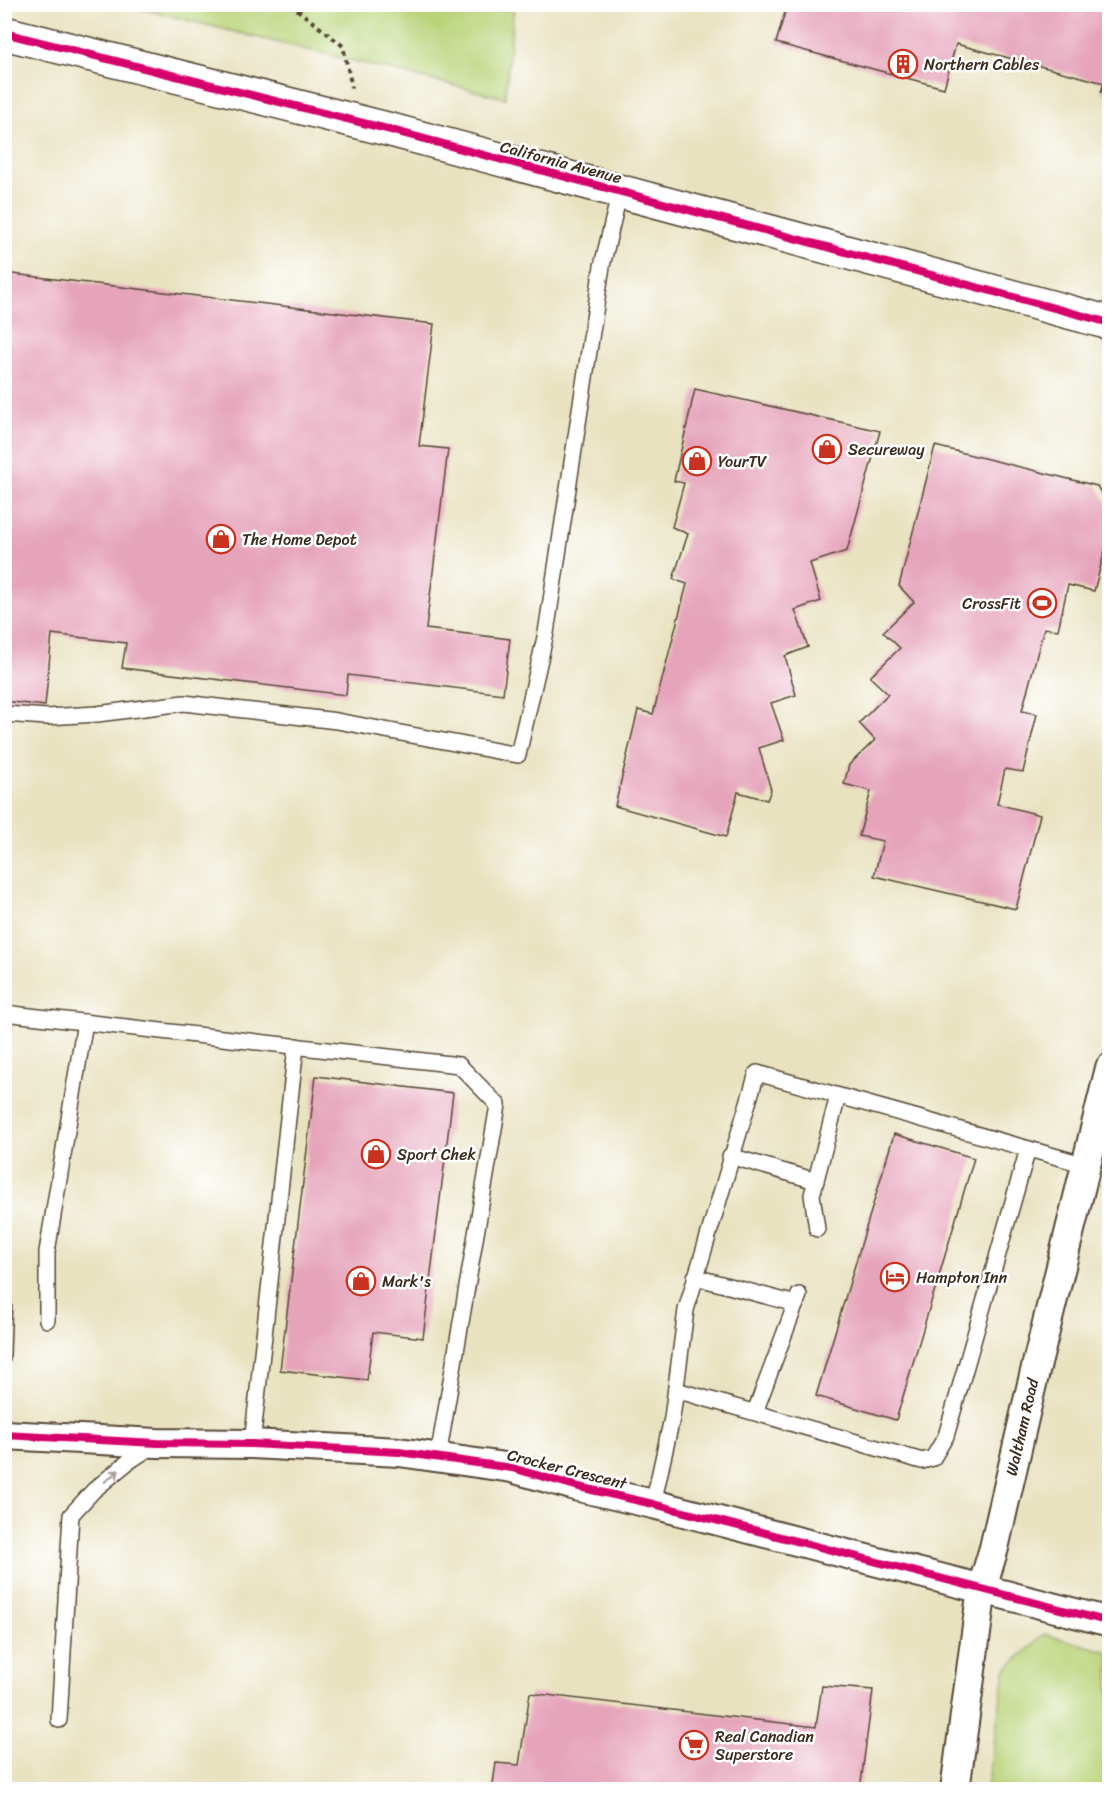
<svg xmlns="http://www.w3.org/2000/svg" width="1114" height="1794" font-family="Sriracha,sans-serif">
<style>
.green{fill:#b9d378;stroke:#7a7e4b;stroke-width:1.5}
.building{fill:#e6a4bb}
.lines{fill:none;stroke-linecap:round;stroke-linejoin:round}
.lane-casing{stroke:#554636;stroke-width:18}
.street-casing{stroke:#554636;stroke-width:32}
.secondary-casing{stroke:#554636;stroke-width:36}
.path{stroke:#554636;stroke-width:4;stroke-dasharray:4.5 4.5;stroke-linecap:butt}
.lane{stroke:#fff;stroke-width:15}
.street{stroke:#fff;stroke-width:28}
.secondary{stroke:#fff;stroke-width:33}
.cycleway-casing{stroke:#fff;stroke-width:11}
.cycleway{stroke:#d6006c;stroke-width:8}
.oneway{stroke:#a79f9a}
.labels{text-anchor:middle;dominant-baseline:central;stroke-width:5;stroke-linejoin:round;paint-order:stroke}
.poi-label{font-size:16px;fill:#3b2a1e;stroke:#fff;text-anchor:start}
.street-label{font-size:16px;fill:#3b2a1e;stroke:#fff}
</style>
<rect width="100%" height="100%" fill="#fff"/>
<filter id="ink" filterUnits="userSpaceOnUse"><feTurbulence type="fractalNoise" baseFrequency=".0167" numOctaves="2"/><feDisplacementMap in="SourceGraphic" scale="12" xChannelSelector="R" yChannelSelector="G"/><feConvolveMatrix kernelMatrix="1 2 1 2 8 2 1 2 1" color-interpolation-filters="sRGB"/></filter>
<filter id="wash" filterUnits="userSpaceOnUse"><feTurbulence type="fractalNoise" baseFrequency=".008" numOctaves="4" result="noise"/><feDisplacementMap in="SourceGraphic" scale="24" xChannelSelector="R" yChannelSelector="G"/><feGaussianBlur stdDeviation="1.35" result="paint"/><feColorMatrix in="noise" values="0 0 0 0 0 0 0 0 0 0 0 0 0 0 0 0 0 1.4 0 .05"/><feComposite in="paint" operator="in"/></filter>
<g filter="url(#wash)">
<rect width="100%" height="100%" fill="#e8e2c0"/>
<g class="green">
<polygon points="125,5 514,5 505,98"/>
<polygon points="1044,1634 1109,1652 1109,1789 987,1789 1005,1671"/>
</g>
<g id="blocks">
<g class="building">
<polygon points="787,5 1110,5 1110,95 1101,92 1104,83 956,44 944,88 776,43"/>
<polygon points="4,273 434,324 419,446 448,449 426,629 510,639 503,694 348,675 346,695 122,668 126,643 52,634 45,706 4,701"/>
<polygon points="695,389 880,431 847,551 810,563 821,601 795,610 808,647 785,656 796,695 771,703 784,740 759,748 771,790 767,800 738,792 726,837 615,806 638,710 653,714 687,584 673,579 688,534 672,527 684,483 674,481"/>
<polygon points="935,446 1097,486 1110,508 1110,531 1094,591 1068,585 1058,630 1044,628 1022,711 1037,714 1023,772 1005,769 997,804 1040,815 1016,909 874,876 883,841 859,836 871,791 844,784 849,765 875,740 859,723 888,694 870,677 900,648 883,632 914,602 899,586"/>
<polygon points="316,1076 453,1093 423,1338 373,1332 367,1380 280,1370"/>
<polygon points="894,1134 974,1158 896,1420 816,1396"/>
<polygon points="4,1303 12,1304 10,1361 4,1361"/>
<polygon points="822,1686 873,1690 860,1790 492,1790 496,1763 519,1765 530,1693 816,1727"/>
</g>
</g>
</g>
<g filter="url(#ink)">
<use href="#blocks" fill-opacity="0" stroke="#554636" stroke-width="1.5"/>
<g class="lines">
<g class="lane-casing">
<g id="lane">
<polyline points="4,714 47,717 97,714 184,703 337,721 518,755 546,633 602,266 620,191"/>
<polyline points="4,1013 459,1065 498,1105 438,1457"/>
<polyline points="730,1156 816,1181"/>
<polyline points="817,1229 812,1195 838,1096"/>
<polyline points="695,1277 796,1304"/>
<polyline points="47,1320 47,1252 85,1022"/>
<polyline points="676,1390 922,1461 933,1458 946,1436 1028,1149"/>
<polyline points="755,1412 799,1295"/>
<polyline points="252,1444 296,1046"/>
<polyline points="653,1504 672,1418 686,1310 757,1073 1086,1165"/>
<polyline points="59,1720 71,1515 94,1490 128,1462 154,1445"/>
</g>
</g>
<g class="street-casing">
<g id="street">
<polyline points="4,1435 157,1443 252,1444 399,1452 512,1468 579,1487 653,1504 1110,1622"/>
<polyline points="955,1790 982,1588 994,1548 1031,1388 1110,1068"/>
</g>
</g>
<g class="secondary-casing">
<polyline id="secondary" points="4,33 391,130 1110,323"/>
</g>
<polyline class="path" points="290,4 343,46 352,88"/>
<use href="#lane" class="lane"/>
<use href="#street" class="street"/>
<use href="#secondary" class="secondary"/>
<g class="cycleway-casing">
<g id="cycleway">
<polyline points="4,33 391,130 1110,323"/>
<polyline points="4,1435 157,1443 252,1444 399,1452 512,1468 579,1487 653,1504 1110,1622"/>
</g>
</g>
<use href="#cycleway" class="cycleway"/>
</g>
<defs><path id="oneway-shaft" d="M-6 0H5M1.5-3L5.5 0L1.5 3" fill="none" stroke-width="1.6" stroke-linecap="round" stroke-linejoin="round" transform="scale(1.5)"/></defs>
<use class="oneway" href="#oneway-shaft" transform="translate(112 1476) rotate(-39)"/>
</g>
<defs>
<g id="building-ring" transform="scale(1.5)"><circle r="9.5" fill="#fff" stroke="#c8321e" stroke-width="1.5"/><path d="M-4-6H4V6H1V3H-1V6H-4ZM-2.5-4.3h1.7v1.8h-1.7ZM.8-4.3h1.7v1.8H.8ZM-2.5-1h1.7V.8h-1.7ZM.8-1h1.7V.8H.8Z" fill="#c8321e"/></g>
<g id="shop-ring" transform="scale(1.5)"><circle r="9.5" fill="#fff" stroke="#c8321e" stroke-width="1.5"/><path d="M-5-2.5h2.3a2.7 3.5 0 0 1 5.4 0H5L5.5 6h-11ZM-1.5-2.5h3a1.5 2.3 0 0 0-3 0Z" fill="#c8321e"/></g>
<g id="stadium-ring" transform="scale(1.5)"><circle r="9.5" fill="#fff" stroke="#c8321e" stroke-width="1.5"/><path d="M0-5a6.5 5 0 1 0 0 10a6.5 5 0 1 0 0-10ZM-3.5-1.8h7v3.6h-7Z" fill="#c8321e"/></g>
<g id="hotel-ring" transform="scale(1.5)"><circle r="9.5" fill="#fff" stroke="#c8321e" stroke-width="1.5"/><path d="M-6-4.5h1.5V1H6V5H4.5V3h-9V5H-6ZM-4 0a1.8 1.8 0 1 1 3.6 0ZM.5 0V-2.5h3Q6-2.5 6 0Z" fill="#c8321e"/></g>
<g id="supermarket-ring" transform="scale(1.5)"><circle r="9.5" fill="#fff" stroke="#c8321e" stroke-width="1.5"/><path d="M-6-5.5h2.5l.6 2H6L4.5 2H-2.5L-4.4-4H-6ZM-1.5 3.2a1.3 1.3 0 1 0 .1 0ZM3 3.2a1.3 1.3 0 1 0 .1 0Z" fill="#c8321e"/></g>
</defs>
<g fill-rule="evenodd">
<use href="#building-ring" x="903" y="64"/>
<use href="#shop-ring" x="827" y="449"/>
<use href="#shop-ring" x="697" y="461"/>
<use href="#shop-ring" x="221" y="539"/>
<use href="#stadium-ring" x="1042" y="603"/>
<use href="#shop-ring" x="376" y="1154"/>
<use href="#hotel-ring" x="895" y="1277"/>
<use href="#shop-ring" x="361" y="1281"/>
<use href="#supermarket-ring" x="694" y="1745"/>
</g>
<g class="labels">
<g class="poi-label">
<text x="924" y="64">Northern Cables</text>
<text x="848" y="449">Secureway</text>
<text x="718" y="461">YourTV</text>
<text x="242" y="539">The Home Depot</text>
<text x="1021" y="603" text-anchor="end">CrossFit</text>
<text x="397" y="1154">Sport Chek</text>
<text x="916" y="1277">Hampton Inn</text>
<text x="382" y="1281">Mark's</text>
<text x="715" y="1736">Real Canadian<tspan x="715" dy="18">Superstore</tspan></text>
</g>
<g class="street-label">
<text transform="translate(561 162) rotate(15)">California Avenue</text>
<text transform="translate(1022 1427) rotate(-77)">Waltham Road</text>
<text transform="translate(567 1469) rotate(14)">Crocker Crescent</text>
</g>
</g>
<rect width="1114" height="1794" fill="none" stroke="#fff" stroke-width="24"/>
</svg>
